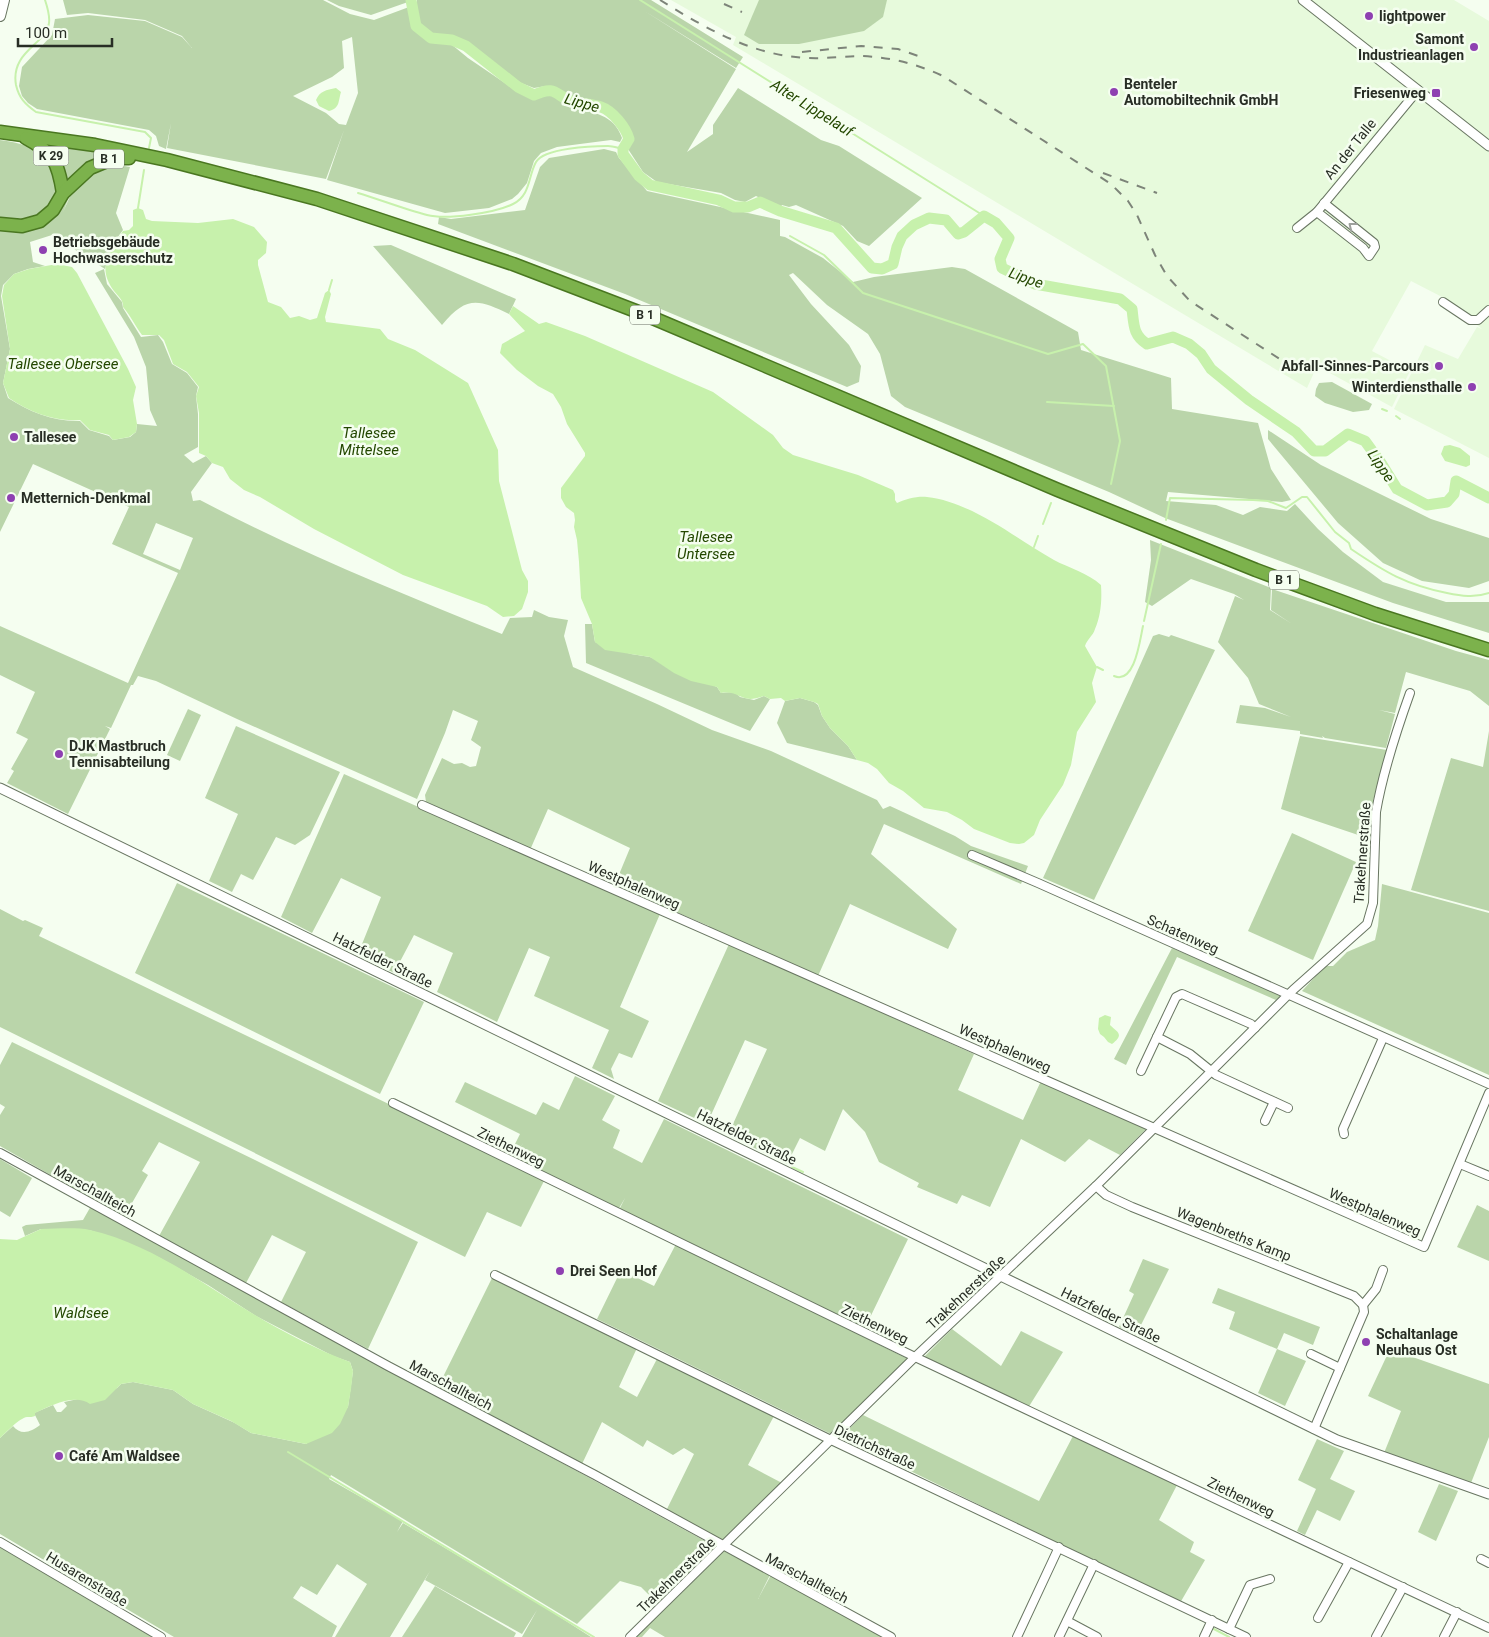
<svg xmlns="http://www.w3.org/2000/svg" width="1489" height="1637" font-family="Roboto,sans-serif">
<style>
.built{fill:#e7fadc}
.green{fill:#bad5aa;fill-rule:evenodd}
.water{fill:#c7f1ac}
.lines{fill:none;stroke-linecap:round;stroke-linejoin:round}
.stream{stroke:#c7f1ac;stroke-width:2}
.river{stroke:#c7f1ac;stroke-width:11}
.minor-casing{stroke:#697662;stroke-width:10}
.tertiary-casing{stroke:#697662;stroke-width:11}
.secondary-casing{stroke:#697662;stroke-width:12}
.trunk-casing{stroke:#4a7721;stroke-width:15}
.minor{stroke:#fff;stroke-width:8}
.tertiary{stroke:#fff;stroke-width:9}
.secondary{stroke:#fff;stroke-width:10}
.trunk{stroke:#7cb24c;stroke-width:12}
.rail{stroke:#7d8479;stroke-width:2;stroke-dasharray:9 9;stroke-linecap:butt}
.oneway{stroke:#9ea19d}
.poi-dot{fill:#8e40b1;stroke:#f5fef0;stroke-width:2}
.labels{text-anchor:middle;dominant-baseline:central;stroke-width:5;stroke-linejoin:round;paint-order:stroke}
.shield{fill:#f5fef0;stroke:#666c62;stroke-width:1}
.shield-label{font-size:12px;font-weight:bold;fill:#282e25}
.poi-label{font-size:14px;font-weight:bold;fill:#282e25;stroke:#f5fef0;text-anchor:start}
.street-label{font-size:14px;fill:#282e25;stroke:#f5fef0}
.water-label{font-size:15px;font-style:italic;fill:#244800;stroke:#f5fef0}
</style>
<rect width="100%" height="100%" fill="#f5fef0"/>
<polygon class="built" points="671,0 1454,0 1489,21 1489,458 1394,409 1425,345 1458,359 1477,327 1482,329 1444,298 1411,281 1372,351 1410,371 1392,407 1317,366 1307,388 733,45 736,37"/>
<g class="green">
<path d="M63,0H323L350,14L374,20L409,7L413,28L429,42L451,44L468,58L515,90L533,99C542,95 550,93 559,98C564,100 567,104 572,106C593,113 614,114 622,138L620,142L611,140L580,144L557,147L541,153L534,161L527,183L518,194L512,199L489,208L445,213L327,180L344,130L326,179L167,148L171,123L166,149L159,146L156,136L149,130L37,109L28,103L22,96L19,86L22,67L52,35L55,19L88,15L145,21L182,37L192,48L182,36L145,20L88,13L67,15ZM352,37L358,93L346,125L339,124L326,113L293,96L332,77L344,68L342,41Z"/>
<polygon points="327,0 407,0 408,2 371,15 339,6"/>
<polygon points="417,0 651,0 743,57 736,68 643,10 736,69 687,152 713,134 713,125 738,88 821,140 839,146 922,198 869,246 857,241 843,226 796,205 789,207 782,205 780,208 756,196 745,202 735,200 721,193 657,182 643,172 628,149 631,140 628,129 620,117 604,105 573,99 546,86 534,88 521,83 474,49 443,34 433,34 420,24 414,6 417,4"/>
<polygon points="759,0 887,0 883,17 864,31 799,44 759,44 744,35"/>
<path d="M0,140C13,142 26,144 37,151C62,166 63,205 35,218C23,223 12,220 0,218Z"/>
<path d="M44,144L113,155L65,186C65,163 60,159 44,144Z"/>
<polygon points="604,149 616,152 619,158 647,191 780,220 780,236 785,237 823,258 853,282 874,277 952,267 965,269 1078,332 1081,350 1171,378 1172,409 1258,423 1271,469 1291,500 1282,502 1168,492 1166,501 1216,505 1243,515 1260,507 1287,511 1295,504 1318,529 1343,552 1383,582 1446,602 1489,602 1489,633 1393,603 1165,518 1109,492 905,407 891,396 880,354 868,334 827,305 793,273 789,275 811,304 849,345 861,366 859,382 847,387 625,294 438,224 439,217 451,219 525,210 540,167 549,158"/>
<path d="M113,164L130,167L116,213L123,230L112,245L105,269L52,235L30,242L33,262L45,266L28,269L14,274L3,285L1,296L10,349L3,383L8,398C30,412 54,422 80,421L89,430L109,436L113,440L130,437L136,432L137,424L157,426L150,410L146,367L134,337L95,273L104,269L107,284L122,302L123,308L141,337L158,335L163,342L172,364L187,373L198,387L196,396L198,414V447L184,455L193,463L206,456L212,463L191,492L193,501L200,500C297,551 400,593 502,634L510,618L532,617L534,610L549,617L568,620L564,636L573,667L657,704L712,730L771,751L877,800L883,809L890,806L955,836L971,846L1028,866L1021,884L884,824L871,854L957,929L948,949L850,904L818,976L709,928V926L622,889H613L630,848L548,809L530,850L426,802L425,795L442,758L454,764L462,763L470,767L476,766L481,747L471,740L478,721L453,710L445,733L417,799L237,719L156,681L138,676L133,685H131L111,728L105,726L110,729L68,814L7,783L14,771L11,769L28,739L16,733L35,692L0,675V626L128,683L178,573L112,544L129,507L33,464L0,532V230C43,235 45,222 71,192L63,212L72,192L98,168ZM156,523L193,538L180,570L143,554Z"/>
<path d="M391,245L516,299L509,314C478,299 466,296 442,325L373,246Z"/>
<polygon points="1332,382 1372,404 1369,410 1353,412 1325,403 1315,396 1316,389 1319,383"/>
<polygon points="1268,430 1321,465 1431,519 1489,538 1489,581 1469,588 1422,581 1383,563 1338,523 1268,439"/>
<polygon points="1150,540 1271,588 1270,610 1292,624 1271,610 1272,589 1456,651 1489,660 1489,706 1470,691 1406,672 1395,713 1379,710 1395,714 1386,748 1325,738 1322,736 1323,738 1300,734 1300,731 1236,723 1240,705 1265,708 1291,717 1259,704 1248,678 1218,642 1235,596 1244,600 1234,594 1191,579 1152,606 1145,602 1151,560"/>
<path d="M585,624H592L595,642L631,654L650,657L717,687L721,693C729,692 735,691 740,697L754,700L764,696L770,699L750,731L586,663Z"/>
<polygon points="1159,634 1169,637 1171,635 1215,650 1094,900 1043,878 1129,690 1153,636"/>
<polygon points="800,698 814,702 818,705 822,716 830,728 848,746 857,760 787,743 777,723 785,701"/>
<polygon points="188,709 201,715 180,761 167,755"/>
<polygon points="236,726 340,772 310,835 295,845 276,837 253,880 241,874 232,892 209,881 238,814 205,798"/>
<polygon points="1489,731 1489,911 1411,890 1451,758 1483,767"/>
<polygon points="1300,736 1387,750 1373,801 1373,840 1281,809"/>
<polygon points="344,774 660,914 620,1007 649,1021 632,1058 619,1053 611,1069 614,1079 592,1068 609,1030 534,996 550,957 529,948 497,1022 437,992 453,953 414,935 394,973 358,954 381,897 341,878 312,933 281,917"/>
<polygon points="1292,833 1356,862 1313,960 1248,931"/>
<polygon points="177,883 424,1002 380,1094 135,973"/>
<polygon points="1382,884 1489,913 1489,1075 1302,991 1325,966 1333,966 1347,952 1375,940 1378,926"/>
<polygon points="0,909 23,921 25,920 43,928 39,936 545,1179 521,1227 487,1212 465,1257 0,1027"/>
<polygon points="729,944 974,1054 958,1090 1023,1120 1041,1081 1146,1129 1120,1155 1089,1139 1065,1162 1021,1139 990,1207 962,1195 957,1204 917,1187 919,1183 879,1162 865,1132 843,1109 825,1151 800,1138 787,1164 728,1135 767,1049 745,1040 707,1124 658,1101"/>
<polygon points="1172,948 1282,995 1276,1000 1177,957 1126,1065 1114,1059"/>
<polygon points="12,1042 255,1160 418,1242 368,1349 281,1302 306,1252 272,1235 246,1283 159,1236 200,1162 159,1142 142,1171 148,1175 124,1217 0,1146 0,1115 5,1107 0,1104 0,1065"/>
<polygon points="575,1076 615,1096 602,1120 620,1130 613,1148 642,1163 664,1119 908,1239 864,1330 619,1210 625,1198 618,1210 516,1159 523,1143 515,1159 509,1156 520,1134 455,1102 465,1082 536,1115 543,1102 559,1110"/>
<polygon points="0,1159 32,1178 10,1217 0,1211"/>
<polygon points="1477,1205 1489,1211 1489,1261 1457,1247"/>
<path d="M91,1206L716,1547L659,1605L641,1587L620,1581L577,1624L331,1475L329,1479L403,1521L397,1532L403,1523L541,1605L591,1637H522L537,1610L522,1634L425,1580L430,1571L390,1637H335L367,1584L337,1564L317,1595L301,1586L293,1598L337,1626L332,1637H174L0,1534V1438L13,1426C21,1436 31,1432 40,1425L34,1413L53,1405L57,1412H61L67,1406L64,1402L78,1399L85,1400L117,1388L121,1384L133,1382L173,1390L193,1404L235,1423L251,1433L306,1444L348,1407L353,1371L350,1362L333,1356L256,1316L208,1285L158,1257L114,1238L89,1230L41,1229L25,1236L22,1227L26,1225L83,1220Z"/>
<polygon points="676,1244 910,1360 833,1435 597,1319 621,1270 654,1286"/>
<polygon points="1143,1259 1169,1269 1136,1335 1119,1327 1134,1294 1129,1291"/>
<polygon points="492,1278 637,1348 619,1387 637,1397 658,1357 774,1416 748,1465 782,1483 722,1542 666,1511 694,1454 684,1448 673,1455 647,1440 643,1447 602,1422 582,1464 438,1387"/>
<polygon points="1218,1288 1320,1327 1313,1345 1284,1333 1277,1349 1306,1361 1285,1406 1258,1393 1277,1349 1229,1329 1235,1312 1212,1303"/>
<polygon points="952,1329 1001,1366 1021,1331 1063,1352 1028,1408 923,1358"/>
<polygon points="1390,1349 1489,1384 1489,1437 1471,1483 1384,1453 1401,1411 1368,1396"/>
<polygon points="863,1415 1039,1501 1073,1436 1177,1485 1159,1520 1194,1542 1190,1552 1205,1560 1180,1603 843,1438 843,1435"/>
<polygon points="1317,1439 1344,1451 1330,1479 1355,1491 1340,1521 1317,1510 1305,1535 1297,1531 1316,1489 1298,1480"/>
<polygon points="1439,1484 1458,1491 1436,1541 1418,1532"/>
<polygon points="0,1547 152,1637 0,1637"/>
<polygon points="724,1551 770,1575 758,1599 771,1575 884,1637 665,1637 650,1628 642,1637 634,1637 656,1614 659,1615"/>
<polygon points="435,1586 516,1633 514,1637 402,1637"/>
</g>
<g class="water">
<path d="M336,88L341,92C338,102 340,108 329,111L319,106L316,100C320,91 326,90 336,88Z"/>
<path d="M138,208L143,210L146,219L152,221L198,223L233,219L254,227L267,242L266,253L258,260V265L268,302L281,307L290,318L299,316L310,320L317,318L325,293L329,290L331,294L325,317L326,322L380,329L388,339L415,350L468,383L498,450L499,481L522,570L528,581V592L522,609L514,616L503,617L487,606L403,575L314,529L260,497L244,490L230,479L223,467L212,463L206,456L199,453V413L196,396L199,387L187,372L173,364L164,340L159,335H142C135,326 131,316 123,307C124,301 118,296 114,291C97,268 108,251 123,231L129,230L133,226V210Z"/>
<path d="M57,264L72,267L77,273L128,369L136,387L133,400L137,424L136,432L129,437L113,440L109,435L90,430L80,420C54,422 30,412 9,398L3,383L10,349L2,296L4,285L14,274L29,269Z"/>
<path d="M513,306L539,324L546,322L585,336L713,392L773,435L783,448L793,455L858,475L893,490L895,494V500L897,503C906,499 917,496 927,497C972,502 1015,538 1054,560C1069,568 1088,573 1101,585C1102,600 1101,615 1095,629C1093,636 1087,639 1085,646L1097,667L1092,683L1096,702L1077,732L1071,765L1063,785L1040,820L1034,835L1024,843L1019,844L1010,843L974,829L962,820L947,812L924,808L903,791L889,783L877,769L868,763L857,760L848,746L830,728L822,716L818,704L814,702L800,698L785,701L781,698L770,699L764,696C739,705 742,690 721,693L717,687L691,681L674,673L650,657L605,650L595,642L592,624L581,598L579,562L577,540L574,527L575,520L574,513L566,507L561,498V488L585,456V453L567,424L561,407L553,394L538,386L517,370L500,353L502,344L525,331L509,314Z"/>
<polygon points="1450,445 1460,448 1470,456 1470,465 1466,467 1445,461 1441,454 1444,446"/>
<path d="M1105,1015L1111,1017L1110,1025C1117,1032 1125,1034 1112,1044L1108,1042L1104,1037L1100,1034L1098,1029L1099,1018Z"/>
<path d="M41,1229C57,1229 75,1227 90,1230C151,1244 203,1284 255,1315C285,1333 318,1350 350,1362L353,1371L351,1389L348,1407L340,1424L332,1433L306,1444L251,1433L231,1421L193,1404L173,1390L133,1382L121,1384L105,1400L90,1404C75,1393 50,1406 35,1413V1416C33,1417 30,1417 27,1417C19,1418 6,1433 0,1438V1239L17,1240Z"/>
</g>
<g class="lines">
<g class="stream">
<path d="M45,0C47,6 50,16 49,23C47,44 10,51 16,85C19,98 25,104 36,112L145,132L151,138L149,148"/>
<polyline points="640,0 984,216"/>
<path d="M358,193C381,200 404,209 427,215C447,220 495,213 513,204C531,195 528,176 536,162C544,148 592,146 608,146C613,146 618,148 623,149"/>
<polyline points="138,208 144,170"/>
<polyline points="790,236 824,255 863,293 1048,354 1083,344 1106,366 1120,441 1111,484"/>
<polyline points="329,290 332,280"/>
<polyline points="1047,402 1114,406"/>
<polyline points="1382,409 1387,411"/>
<polyline points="1396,416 1400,419"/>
<path d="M1166,520L1170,498L1253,500L1268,501L1286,508L1302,497H1307L1335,532L1349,543L1351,549C1385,572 1406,585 1447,593C1461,596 1475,598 1489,593"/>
<polyline points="1043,524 1051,503"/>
<polyline points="1034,547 1038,536"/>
<polyline points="1144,621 1161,544"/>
<polyline points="1097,667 1103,670"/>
<path d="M1114,676C1135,685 1140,639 1143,626"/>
<polyline points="792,1167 803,1172"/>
<polyline points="288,1452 594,1637"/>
<polyline points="1212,1628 1229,1637"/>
</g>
<path class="river" d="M411,0L416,26L431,38L452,40L466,46L518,87L534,95C558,84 555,97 574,102C583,104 592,104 601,107C613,111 626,128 629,139L623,149V154L639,176L650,185L719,200L734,207H748L760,202L780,211L836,228L872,268L882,269L893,264L897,247L902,236L914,225L929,218L946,220L958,234L964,232L984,216L996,223L1009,238L1000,259L1002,268L1035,284L1120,299L1132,309C1134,325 1133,335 1147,344L1173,337L1189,344L1201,354L1211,369L1249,400L1296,432L1314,451H1325L1348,434L1365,441L1381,463L1397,489L1427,505L1447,502L1454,494L1456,481L1489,498"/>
<g class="minor-casing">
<g id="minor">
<polyline points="1317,212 1363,248 1369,256 1375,247 1374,243 1324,203"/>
<polyline points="1297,228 1317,212 1418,90"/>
<polyline points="1443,302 1470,320 1478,320 1489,310"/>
<polyline points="422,805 1424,1247 1489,1093"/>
<polyline points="972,855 1038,883 1489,1084"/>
<polyline points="1255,1028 1251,1024 1182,994 1176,997 1157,1037 1190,1054 1216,1075 1288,1108"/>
<polyline points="1141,1071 1157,1037"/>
<polyline points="393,1103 915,1357 1489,1628"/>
<polyline points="1265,1121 1274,1102"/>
<polyline points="1344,1134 1343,1129 1383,1038"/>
<polyline points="0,1153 388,1366 595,1475 891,1637"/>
<polyline points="1460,1164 1489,1176"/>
<polyline points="1096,1186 1106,1195 1132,1207 1354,1296 1363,1305 1364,1312 1314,1429"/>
<polyline points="495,1275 831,1440 1246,1637"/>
<polyline points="1363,1305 1376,1289 1383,1270"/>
<polyline points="1311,1354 1340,1368"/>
<polyline points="0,1542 161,1637"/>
<polyline points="1481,1559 1489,1563"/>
<polyline points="1318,1618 1349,1562"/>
<polyline points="1067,1621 1097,1637"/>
<polyline points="1229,1629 1250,1585 1270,1579"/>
<path d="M630,1637L915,1357L1096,1186L1293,990L1367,924L1373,903L1376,812C1383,771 1396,732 1410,693"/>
<polyline points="1017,1637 1059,1547"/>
<polyline points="1059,1637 1094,1564"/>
<polyline points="1204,1637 1212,1620"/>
<polyline points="1376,1637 1403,1587"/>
<polyline points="1444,1637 1457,1612"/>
</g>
</g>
<g class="tertiary-casing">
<g id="tertiary">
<polyline points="1303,0 1489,146"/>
<polyline points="0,788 1337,1440 1489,1494"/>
</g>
</g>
<g class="secondary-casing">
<polyline id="secondary" points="0,16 4,0"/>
</g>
<g class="trunk-casing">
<g id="trunk">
<polyline points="0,132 95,145 167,160 317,199 513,264 641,313 1058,490 1256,570 1375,614 1489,650"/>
<path d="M26,138C54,153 58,162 63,193"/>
<polyline points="0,224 22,226 40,221 53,210 63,193 90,168 114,158 129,158"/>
</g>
</g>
<use href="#minor" class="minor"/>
<use href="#tertiary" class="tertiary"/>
<use href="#secondary" class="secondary"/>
<use href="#trunk" class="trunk"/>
<g class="rail">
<path d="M660,0C705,28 753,56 808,58C826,59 844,56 861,56C890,57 917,64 943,76L1111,184L1128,201L1137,215L1155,255L1167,276L1190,301L1289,365"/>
<polyline points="724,4 742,12"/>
<polyline points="802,52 861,46 898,49 921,57"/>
<polyline points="1103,173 1157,193"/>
</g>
</g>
<defs><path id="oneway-chevron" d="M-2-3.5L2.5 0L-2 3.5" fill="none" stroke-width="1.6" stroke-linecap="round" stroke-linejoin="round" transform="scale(1.25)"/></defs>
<use class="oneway" href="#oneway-chevron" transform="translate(1352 226) rotate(-142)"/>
<g class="poi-dot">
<circle cx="1369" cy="16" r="5"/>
<circle cx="1474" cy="47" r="5"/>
<circle cx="1114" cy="92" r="5"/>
<rect x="1431" y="88" width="10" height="10" rx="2.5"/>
<circle cx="43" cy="250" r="5"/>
<circle cx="1439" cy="366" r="5"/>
<circle cx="1472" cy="387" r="5"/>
<circle cx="14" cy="437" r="5"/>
<circle cx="11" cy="498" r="5"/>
<circle cx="59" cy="754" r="5"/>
<circle cx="560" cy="1271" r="5"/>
<circle cx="1366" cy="1342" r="5"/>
<circle cx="59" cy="1456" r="5"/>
</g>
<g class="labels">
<g class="shield">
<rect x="33.5" y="146.5" width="35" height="19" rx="4"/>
<rect x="94" y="149.5" width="30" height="19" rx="4"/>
<rect x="630" y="305.5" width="30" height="19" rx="4"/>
<rect x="1269" y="570.5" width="30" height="19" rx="4"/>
</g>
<g class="shield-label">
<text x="51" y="156">K 29</text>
<text x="109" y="159">B 1</text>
<text x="645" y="315">B 1</text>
<text x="1284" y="580">B 1</text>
</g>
<g class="poi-label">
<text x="1379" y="16">lightpower</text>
<text x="1464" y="39" text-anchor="end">Samont<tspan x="1464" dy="16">Industrieanlagen</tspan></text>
<text x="1124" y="84">Benteler<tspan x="1124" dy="16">Automobiltechnik GmbH</tspan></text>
<text x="1426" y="93" text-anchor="end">Friesenweg</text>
<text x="53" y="242">Betriebsgebäude<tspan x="53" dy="16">Hochwasserschutz</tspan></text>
<text x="1429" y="366" text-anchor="end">Abfall-Sinnes-Parcours</text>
<text x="1462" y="387" text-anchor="end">Winterdiensthalle</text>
<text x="24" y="437">Tallesee</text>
<text x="21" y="498">Metternich-Denkmal</text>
<text x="69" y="746">DJK Mastbruch<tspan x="69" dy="16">Tennisabteilung</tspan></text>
<text x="570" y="1271">Drei Seen Hof</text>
<text x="1376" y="1334">Schaltanlage<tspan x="1376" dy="16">Neuhaus Ost</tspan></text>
<text x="69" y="1456">Café Am Waldsee</text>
</g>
<g class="street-label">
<text transform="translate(1350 149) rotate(-51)">An der Talle</text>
<text transform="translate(1362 853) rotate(-86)">Trakehnerstraße</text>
<text transform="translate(634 885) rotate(24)">Westphalenweg</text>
<text transform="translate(1183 934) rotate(24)">Schatenweg</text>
<text transform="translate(383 960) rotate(26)">Hatzfelder Straße</text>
<text transform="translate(1005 1048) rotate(24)">Westphalenweg</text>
<text transform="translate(747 1137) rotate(26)">Hatzfelder Straße</text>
<text transform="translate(511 1147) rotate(26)">Ziethenweg</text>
<text transform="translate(95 1191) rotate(29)">Marschallteich</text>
<text transform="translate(1375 1212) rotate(24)">Westphalenweg</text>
<text transform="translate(1234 1234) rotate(22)">Wagenbreths Kamp</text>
<text transform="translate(966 1292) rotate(-43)">Trakehnerstraße</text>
<text transform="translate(1111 1315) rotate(26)">Hatzfelder Straße</text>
<text transform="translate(875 1324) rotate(26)">Ziethenweg</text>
<text transform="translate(451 1385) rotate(28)">Marschallteich</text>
<text transform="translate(875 1447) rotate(25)">Dietrichstraße</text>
<text transform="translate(1241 1497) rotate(26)">Ziethenweg</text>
<text transform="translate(676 1575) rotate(-44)">Trakehnerstraße</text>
<text transform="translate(807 1578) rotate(28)">Marschallteich</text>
<text transform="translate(87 1579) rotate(31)">Husarenstraße</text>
</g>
<g class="water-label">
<text transform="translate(582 103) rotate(16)">Lippe</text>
<text transform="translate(812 108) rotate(32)">Alter Lippelauf</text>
<text transform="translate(1026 278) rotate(20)">Lippe</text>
<text x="63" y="364">Tallesee Obersee</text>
<text x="369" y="433">Tallesee<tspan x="369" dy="17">Mittelsee</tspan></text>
<text transform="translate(1381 466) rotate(56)">Lippe</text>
<text x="706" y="537">Tallesee<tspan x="706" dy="17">Untersee</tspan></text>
<text x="81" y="1313">Waldsee</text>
</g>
</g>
<path d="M18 38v8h94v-8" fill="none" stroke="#282e25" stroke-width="2.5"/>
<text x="25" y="38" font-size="15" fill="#282e25" stroke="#f5fef0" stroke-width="4" paint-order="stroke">100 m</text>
</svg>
